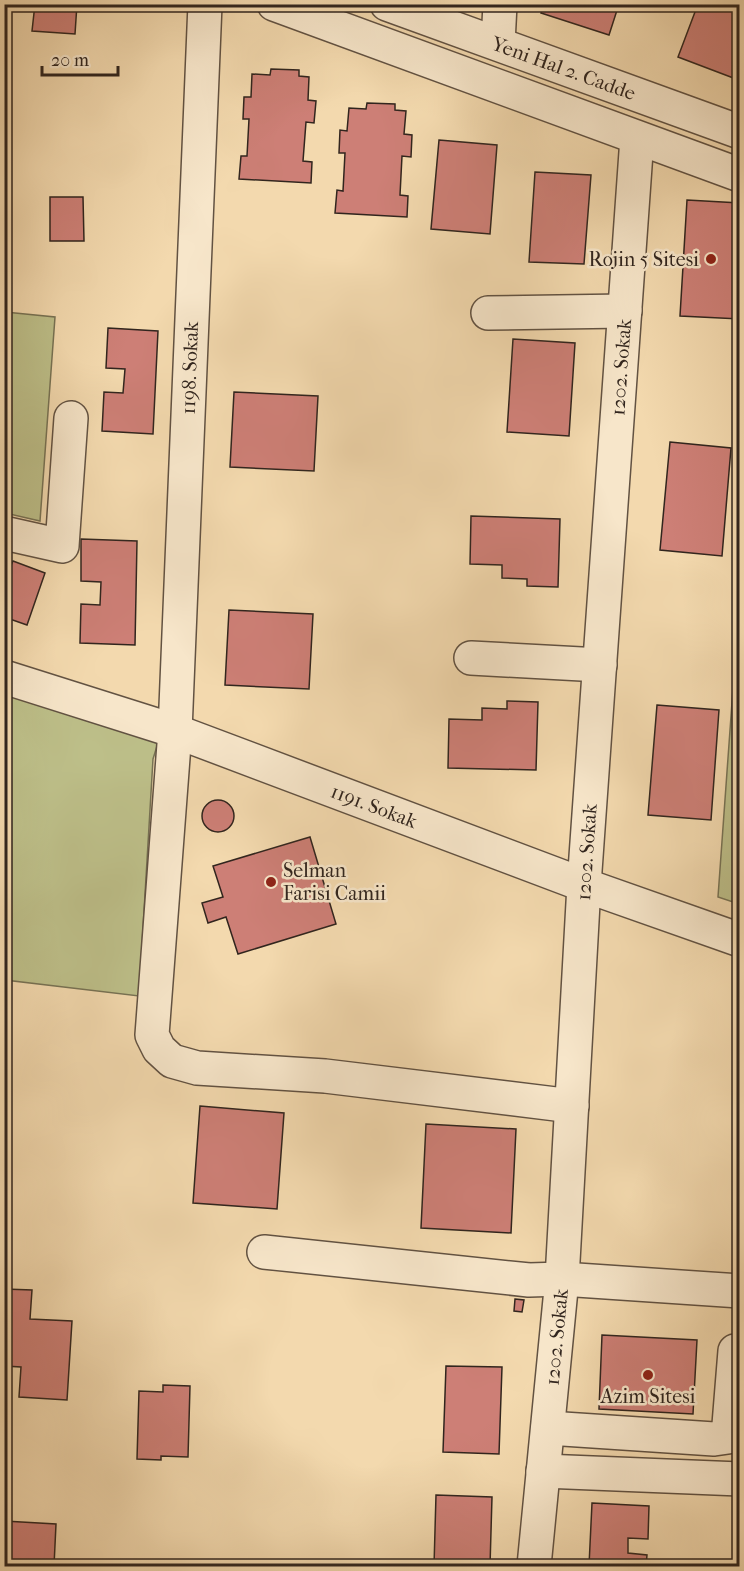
<svg xmlns="http://www.w3.org/2000/svg" width="744" height="1571" font-family="'IM FELL French Canon',serif">
<style>
.green{fill:#bdbf89;stroke:#777254;stroke-width:1.5}
.building{fill:#cd7f76;stroke:#31251e;stroke-width:1.5}
.lines{fill:none;stroke-linecap:round;stroke-linejoin:round}
.minor-casing{stroke:#625242;stroke-width:36}
.minor{stroke:#f7e6ca;stroke-width:33}
.poi-dot{fill:#8f2418;stroke:#f7e6ca;stroke-width:2}
.labels{text-anchor:middle;dominant-baseline:central;stroke-width:5;stroke-linejoin:round;paint-order:stroke}
.street-label{font-size:20px;fill:#31251e;stroke:#f7e6ca}
.poi-label{font-size:20px;fill:#31251e;stroke:#f7e6ca;text-anchor:end}
</style>
<rect width="100%" height="100%" fill="#f3d9ae"/>
<filter id="stains"><feTurbulence type="fractalNoise" baseFrequency=".00333" numOctaves="4"/><feColorMatrix values="0 0 0 0 .2 0 0 0 0 .09 0 0 0 0 .02 0 0 0 .5 -.17"/></filter>
<radialGradient id="worn" r=".72"><stop offset=".6" stop-color="#630" stop-opacity="0"/><stop offset="1" stop-color="#630" stop-opacity=".3"/></radialGradient>
<g class="green">
<polygon points="5,312 55,317 40,521 5,513"/>
<polygon points="739,605 739,904 718,897"/>
<polygon points="5,687 163,727 153,759 139,996 5,980"/>
</g>
<g class="building">
<polygon points="35,4 77,4 75,34 32,31"/>
<polygon points="544,4 619,4 609,35 541,13"/>
<polygon points="698,4 740,4 740,71 736,79 678,57"/>
<polygon points="271,69 299,70 299,76 309,77 308,100 316,101 314,123 306,122 303,161 312,162 311,183 239,179 241,156 247,156 249,119 243,119 244,97 251,97 252,74 270,75"/>
<polygon points="367,103 395,104 395,110 406,111 404,134 412,135 411,157 402,156 400,195 408,196 407,217 335,213 337,190 343,191 345,153 339,153 340,130 347,131 349,108 366,109"/>
<polygon points="439,140 497,145 490,234 431,229"/>
<polygon points="535,172 591,175 584,264 529,262"/>
<polygon points="50,197 83,197 84,241 50,241"/>
<polygon points="687,200 740,203 740,319 680,316"/>
<polygon points="108,328 158,331 153,434 102,431 104,392 123,393 125,369 106,368"/>
<polygon points="513,339 575,343 569,436 507,432"/>
<polygon points="234,392 318,396 314,471 230,467"/>
<polygon points="670,442 731,448 722,556 660,550"/>
<polygon points="471,516 560,519 558,587 527,586 527,579 502,578 502,565 470,564"/>
<polygon points="81,539 137,541 135,645 80,643 81,604 100,605 101,582 81,581"/>
<polygon points="13,561 45,573 27,625 4,617 4,569 9,570"/>
<polygon points="229,610 313,614 309,689 225,685"/>
<polygon points="507,701 538,702 536,770 448,768 449,719 482,720 482,708 507,709"/>
<polygon points="657,705 719,710 711,820 648,815"/>
<circle cx="218" cy="816" r="16"/>
<polygon points="310,837 336,924 238,954 226,917 208,923 202,903 223,897 213,866"/>
<polygon points="200,1106 284,1113 277,1209 193,1203"/>
<polygon points="426,1124 516,1129 511,1233 421,1228"/>
<polygon points="4,1289 32,1290 30,1319 72,1321 67,1400 19,1397 21,1367 4,1366"/>
<polygon points="515,1299 524,1300 522,1312 514,1311"/>
<polygon points="602,1335 697,1340 693,1414 599,1409"/>
<polygon points="446,1366 502,1367 499,1454 443,1452"/>
<polygon points="163,1385 190,1386 188,1457 161,1456 161,1460 137,1459 139,1391 163,1392"/>
<polygon points="436,1495 492,1497 490,1566 434,1566"/>
<polygon points="592,1503 649,1506 648,1539 628,1538 628,1553 647,1555 646,1566 589,1566"/>
<polygon points="4,1521 56,1524 54,1566 4,1566"/>
</g>
<g class="lines">
<g class="minor-casing">
<g id="minor">
<polyline points="205,4 175,731 152,1035 159,1049 172,1061 197,1068 325,1076 572,1106"/>
<polyline points="274,4 740,175"/>
<path id="s1" d="M387,4L740,132"/>
<polyline points="498,43 500,4"/>
<polyline points="488,313 625,311"/>
<polyline points="4,533 62,546 71,418"/>
<polyline points="471,658 600,665"/>
<path id="s2" d="M4,677L175,731L584,885L740,940"/>
<polyline points="264,1252 529,1280 562,1279 740,1291"/>
<polyline points="548,1428 714,1439 728,1437 735,1351"/>
<polyline points="543,1471 740,1479"/>
<path id="s3" d="M534,1566L562,1279L584,885L637,138"/>
</g>
</g>
<use href="#minor" class="minor"/>
</g>
<g class="poi-dot">
<circle cx="711" cy="259" r="6"/>
<circle cx="271" cy="882" r="6"/>
<circle cx="648" cy="1375" r="6"/>
</g>
<g class="labels">
<g class="street-label">
<text stroke="none"><textPath href="#s1" startOffset="188">Yeni Hal 2. Cadde</textPath></text>
<text stroke="none"><textPath href="#s3" startOffset="1202">1202. Sokak</textPath></text>
<text transform="translate(190 368) rotate(-88)">1198. Sokak</text>
<text stroke="none"><textPath href="#s2" startOffset="392">1191. Sokak</textPath></text>
<text stroke="none"><textPath href="#s3" startOffset="716">1202. Sokak</textPath></text>
<text stroke="none"><textPath href="#s3" startOffset="230">1202. Sokak</textPath></text>
</g>
<g class="poi-label">
<text x="699" y="259">Rojin 5 Sitesi</text>
<text x="283" y="870" text-anchor="start">Selman<tspan x="283" dy="23">Farisi Camii</tspan></text>
<text x="648" y="1396" text-anchor="middle">Azim Sitesi</text>
</g>
</g>
<rect width="744" height="1571" fill="none" stroke="#f3d9ae" stroke-width="24"/>
<rect x="6" y="6" width="732" height="1559" fill="none" stroke="#31251e" stroke-width="3"/>
<rect x="12" y="12" width="720" height="1547" fill="none" stroke="#31251e" stroke-width="1.5"/>
<path d="M42 66v9h76v-9" fill="none" stroke="#31251e" stroke-width="3"/>
<text x="51" y="66" font-size="18" fill="#31251e" stroke="#f7e6ca" stroke-width="4.5" paint-order="stroke">20 m</text>
<rect width="100%" height="100%" filter="url(#stains)"/>
<rect width="100%" height="100%" fill="url(#worn)"/>
</svg>
